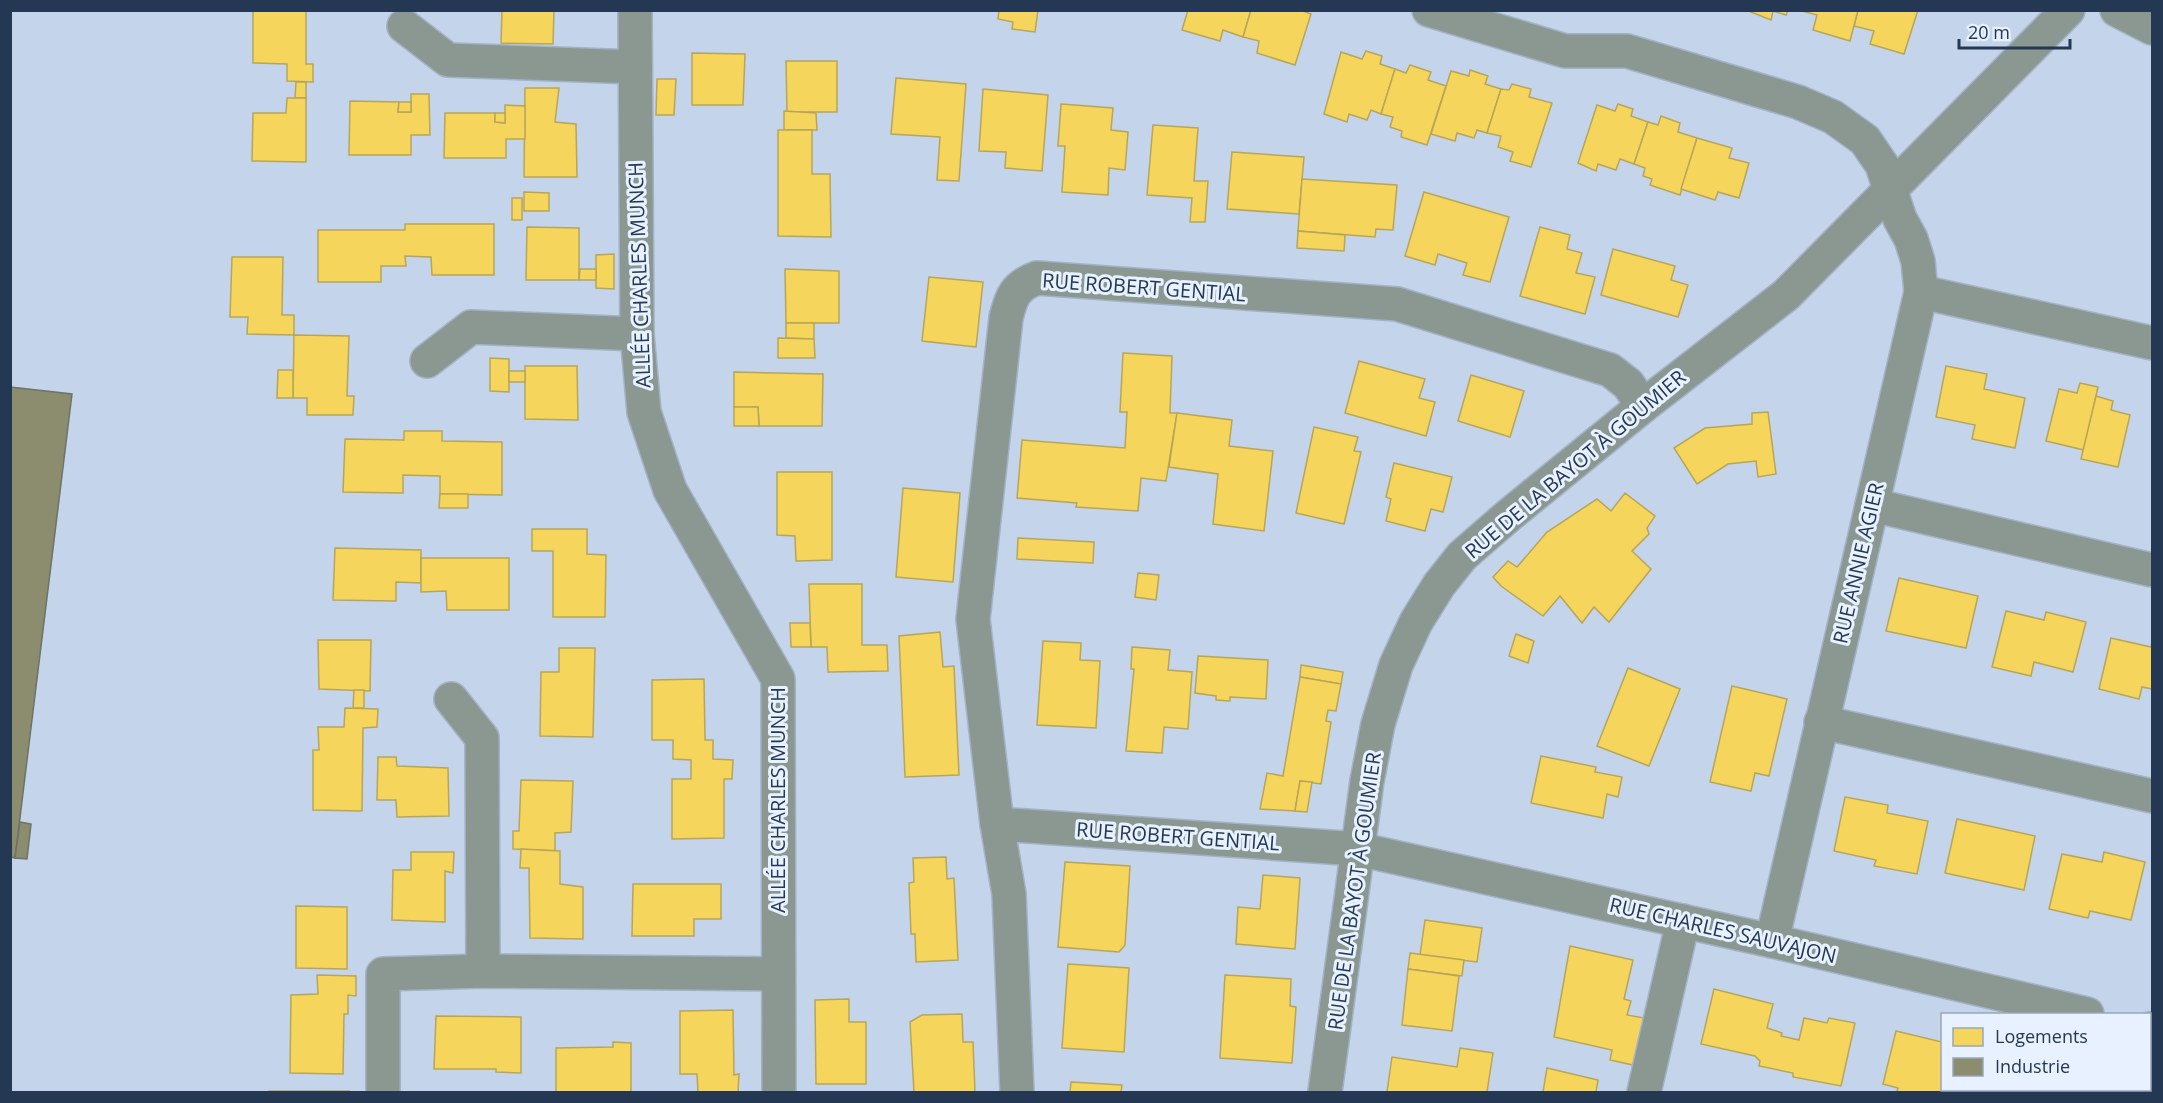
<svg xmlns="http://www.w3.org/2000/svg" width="2163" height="1103" font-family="'Open Sans',sans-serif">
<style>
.homes{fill:#f6d55c;stroke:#b7a659;stroke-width:1.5}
.industry{fill:#8c8c6e;stroke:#6d7366;stroke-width:1.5}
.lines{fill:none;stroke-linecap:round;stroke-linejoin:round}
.minor-casing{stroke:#a4b2c6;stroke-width:36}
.minor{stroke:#8a9891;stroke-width:33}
.labels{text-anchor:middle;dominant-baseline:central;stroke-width:6;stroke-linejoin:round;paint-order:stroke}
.street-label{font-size:20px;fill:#243853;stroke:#e7f1ff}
</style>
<rect width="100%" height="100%" fill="#c4d4ea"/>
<g class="homes">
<polygon points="502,10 554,10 553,44 501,43"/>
<polygon points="999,10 1038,10 1035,32 1012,29 1013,22 998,19"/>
<polygon points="1188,10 1251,10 1243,37 1223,30 1220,41 1182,30"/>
<polygon points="1251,10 1300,10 1311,14 1295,65 1257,53 1259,41 1243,37"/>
<polygon points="1746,10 1788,10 1786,15 1773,11 1771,20"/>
<polygon points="1858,10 1918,10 1904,54 1870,44 1874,31 1854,26"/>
<polygon points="1858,10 1850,41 1813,30 1817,15 1802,11"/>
<polygon points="253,11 306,11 306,64 313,64 313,82 287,81 287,64 253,63"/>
<polygon points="1366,51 1382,56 1380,64 1395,69 1381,114 1371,110 1367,120 1349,114 1347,122 1324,114 1341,52 1362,59"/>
<polygon points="692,53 745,54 743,105 692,105"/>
<polygon points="786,61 837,61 837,112 787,112"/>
<polygon points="1410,65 1431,72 1428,80 1446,86 1427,145 1401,137 1402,131 1390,127 1393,117 1381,114 1395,69 1406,73"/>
<polygon points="1470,70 1488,76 1485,84 1501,89 1487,133 1477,130 1474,138 1457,133 1455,141 1431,134 1451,71 1469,76"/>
<polygon points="896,78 966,84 959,181 937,180 940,137 891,134"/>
<polygon points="657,79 676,79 674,115 656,115"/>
<polygon points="296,82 306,82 306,98 295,98"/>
<polygon points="1512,84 1531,89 1529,97 1552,103 1531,167 1510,161 1513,152 1498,147 1501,136 1487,133 1501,89 1509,90"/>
<polygon points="525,88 559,88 555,122 576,124 577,177 524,177"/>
<polygon points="983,89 1048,95 1042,171 1005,168 1006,152 979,151"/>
<polygon points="411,94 429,94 430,135 411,135 411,155 349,155 350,101 399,102 398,112 411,112"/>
<polygon points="287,98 306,98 306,162 252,161 253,113 286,113"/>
<polygon points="399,102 411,102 411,112 398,112"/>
<polygon points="1061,104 1113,108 1111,130 1128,132 1125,170 1109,168 1108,195 1062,192 1065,146 1058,146"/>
<polygon points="1618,104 1633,109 1631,116 1648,122 1634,164 1620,159 1616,170 1598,164 1596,171 1578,163 1597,105 1615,111"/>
<polygon points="505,105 525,106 525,139 506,139 506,158 444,158 445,113 495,113 495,122 505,123"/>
<polygon points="784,111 816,113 817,130 784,130"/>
<polygon points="495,113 505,113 505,123 495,122"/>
<polygon points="1661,116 1680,123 1678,132 1697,138 1680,195 1650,185 1652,179 1643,176 1645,168 1634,164 1648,122 1658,125"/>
<polygon points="1153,125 1198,128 1194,181 1208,181 1205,222 1190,222 1192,198 1147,195"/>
<polygon points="778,130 812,130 812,174 830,174 831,237 778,236"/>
<polygon points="1697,138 1732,148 1729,158 1749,163 1739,198 1718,192 1715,200 1681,189"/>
<polygon points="1232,152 1304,157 1299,214 1227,209"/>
<polygon points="1302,179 1397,185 1393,230 1376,229 1375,237 1298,231"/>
<polygon points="524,192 549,193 549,211 524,211"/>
<polygon points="1424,192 1509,217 1490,282 1463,275 1467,263 1438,254 1435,265 1405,256"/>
<rect x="512" y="198" width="10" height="22"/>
<polygon points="405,224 494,224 494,275 432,275 431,257 405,256 406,266 381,266 381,282 318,282 318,230 405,230"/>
<polygon points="527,227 579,228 579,280 526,280"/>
<polygon points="1540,227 1570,235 1567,249 1582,253 1576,273 1595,277 1585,314 1520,296"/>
<polygon points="1298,231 1345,235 1344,251 1297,248"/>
<polygon points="1613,249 1675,266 1671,280 1688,285 1678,317 1601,295"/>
<polygon points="614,254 614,289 596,288 596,255"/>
<polygon points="232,257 283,257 282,315 294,315 294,335 247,334 248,317 230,317"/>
<polygon points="580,269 596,269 596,280 579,280"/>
<polygon points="785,269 839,271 839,323 786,323"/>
<polygon points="929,277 983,282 976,347 922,341"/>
<polygon points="786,323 814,323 814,339 786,338"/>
<polygon points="294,335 349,336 347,396 354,396 353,415 307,415 307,398 293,398"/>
<polygon points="778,338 814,339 815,358 778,358"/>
<polygon points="1123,353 1172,356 1170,413 1177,413 1166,481 1141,478 1138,511 1076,507 1077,503 1017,498 1022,440 1125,448 1127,412 1120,412"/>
<polygon points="490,358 509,359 509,392 490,391"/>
<polygon points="1359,361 1425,379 1419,398 1435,402 1426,436 1345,413"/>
<polygon points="525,366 577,366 578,420 525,419"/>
<polygon points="1946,366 1987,374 1984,389 2025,398 2015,448 1972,439 1975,425 1936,417"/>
<polygon points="278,370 293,370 293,398 277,398"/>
<rect x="509" y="371" width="16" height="11"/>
<polygon points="734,372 823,374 822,426 759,426 758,407 734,407"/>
<polygon points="1471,375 1524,391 1510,437 1458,421"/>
<polygon points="2080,383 2098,387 2084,450 2046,441 2059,389 2077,393"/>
<polygon points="2096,396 2113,401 2111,410 2130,415 2118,467 2081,459"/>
<polygon points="734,407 758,407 759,426 734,426"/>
<polygon points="1768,412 1776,474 1758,477 1756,461 1728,464 1697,484 1674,448 1705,428 1752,424 1752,413"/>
<polygon points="1177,413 1232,420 1229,446 1273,451 1264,531 1213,524 1218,474 1169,467"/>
<polygon points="1314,427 1358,437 1354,451 1361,452 1344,524 1296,513"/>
<polygon points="404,431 442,431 442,441 502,442 502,495 440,494 440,476 403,475 403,493 343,492 345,439 404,440"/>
<polygon points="1394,463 1452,477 1443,512 1431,509 1425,531 1386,521 1391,499 1386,497"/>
<polygon points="777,472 832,472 832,560 796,561 795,536 777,535"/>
<polygon points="903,488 960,493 953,582 896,577"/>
<polygon points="1625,493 1655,516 1647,528 1649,534 1632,551 1651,569 1609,622 1594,607 1582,623 1560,596 1543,616 1501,586 1493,577 1508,561 1517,567 1547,532 1597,499 1611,511"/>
<polygon points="440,494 468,494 468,508 439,508"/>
<polygon points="532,529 587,529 587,554 606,555 605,617 553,617 553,551 532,551"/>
<polygon points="1018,538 1094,542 1093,563 1017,559"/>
<polygon points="335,548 421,550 421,583 396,582 396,601 333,600"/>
<polygon points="421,558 509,558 509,610 447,610 446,591 421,592"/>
<polygon points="1138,573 1159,575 1156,600 1135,597"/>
<polygon points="1899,578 1978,596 1966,648 1886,631"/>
<polygon points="809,584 862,584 862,645 887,645 888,671 828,672 827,647 811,647"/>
<polygon points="2006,611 2044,620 2046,612 2086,622 2073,672 2034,662 2031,676 1992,667"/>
<polygon points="790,623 810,623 811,647 791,647"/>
<polygon points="940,632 943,667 954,666 959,775 905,777 899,636"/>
<polygon points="1516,634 1534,641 1528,663 1509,656"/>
<polygon points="2111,638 2151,647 2152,641 2152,689 2142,687 2139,699 2099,689"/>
<polygon points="318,640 371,640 370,691 319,689"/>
<polygon points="1043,641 1081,643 1080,660 1100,661 1096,728 1037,725"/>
<polygon points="1132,647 1170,650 1168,670 1192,672 1188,729 1164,727 1162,753 1126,751 1134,669 1131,669"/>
<polygon points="559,648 595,648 593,737 540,736 541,672 559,672"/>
<polygon points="1198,656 1268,660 1266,699 1230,697 1230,701 1216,700 1216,696 1195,693"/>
<polygon points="1301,665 1343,672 1341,684 1300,677"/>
<polygon points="1628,668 1680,689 1649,766 1597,746"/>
<polygon points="1300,677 1341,684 1336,711 1328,710 1326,721 1331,722 1321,784 1300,781 1295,811 1260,809 1267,773 1283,776"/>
<polygon points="704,679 705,740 713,740 713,759 733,760 732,779 724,779 724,838 672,839 672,779 691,779 691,760 673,759 673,740 652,740 652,680"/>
<polygon points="1732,686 1787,699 1769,776 1755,773 1751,791 1710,782"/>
<polygon points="354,690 364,690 364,708 353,708"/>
<polygon points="345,708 378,709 377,727 363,728 362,811 313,810 313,750 319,750 318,727 344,727"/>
<polygon points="1541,756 1596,767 1595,772 1622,777 1618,797 1607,794 1603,818 1531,803"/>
<polygon points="378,757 396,757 397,766 448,768 449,816 397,817 396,800 377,800"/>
<polygon points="521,780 573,781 571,832 555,833 555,851 513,849 513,831 519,831"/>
<polygon points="1300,781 1312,782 1307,812 1295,811"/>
<polygon points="1845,797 1888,805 1887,813 1928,821 1917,874 1874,866 1876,860 1834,851"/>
<polygon points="1957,819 2035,836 2024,890 1945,873"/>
<polygon points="521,849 560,851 560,884 583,887 583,939 530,938 529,868 520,868"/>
<polygon points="411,852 454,852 453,873 445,871 445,922 392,920 393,870 411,870"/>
<polygon points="2104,852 2145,862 2131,920 2090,911 2088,918 2049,909 2062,854 2102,862"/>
<polygon points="946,857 947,879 954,878 958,960 916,962 915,934 911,934 909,883 914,882 913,858"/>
<polygon points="1065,862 1130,866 1125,945 1119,952 1058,947"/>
<polygon points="1263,875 1300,878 1295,949 1236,944 1238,907 1260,909"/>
<polygon points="633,884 721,884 721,919 694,919 694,936 632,936"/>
<polygon points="296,906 347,907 347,969 296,968"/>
<polygon points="1425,920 1482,928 1477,962 1420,955"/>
<polygon points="1570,946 1633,960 1624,999 1631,1001 1627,1015 1644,1018 1633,1065 1610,1060 1612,1050 1554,1037"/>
<polygon points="1410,953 1464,960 1462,976 1408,969"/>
<polygon points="1068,964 1129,968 1124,1052 1062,1048"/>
<polygon points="1408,969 1459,976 1452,1031 1402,1025"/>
<polygon points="317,975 356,976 356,996 348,995 348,1014 344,1014 343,1074 290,1073 291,995 318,994"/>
<polygon points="1225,975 1291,979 1290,1006 1296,1007 1292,1063 1220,1058"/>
<polygon points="1714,989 1773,1004 1767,1028 1782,1033 1781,1036 1799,1040 1804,1018 1827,1023 1829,1018 1855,1023 1841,1086 1793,1077 1793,1073 1759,1066 1760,1061 1755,1056 1701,1044"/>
<polygon points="849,999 849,1022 866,1022 866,1084 816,1084 815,1000"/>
<polygon points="733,1010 734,1075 739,1074 738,1092 698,1092 697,1074 680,1074 680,1011"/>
<polygon points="962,1014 963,1042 973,1042 975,1092 914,1092 910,1022 922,1015"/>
<polygon points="436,1016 521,1017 521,1073 496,1072 496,1069 434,1069"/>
<polygon points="1896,1031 1942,1042 1942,1090 1950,1090 1949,1092 1897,1092 1898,1088 1883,1084"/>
<polygon points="613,1042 631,1043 631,1092 556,1092 556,1048 613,1047"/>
<polygon points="1460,1048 1493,1053 1487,1092 1387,1092 1392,1057 1457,1067"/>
<polygon points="1547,1068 1598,1080 1596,1092 1543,1092"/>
<polygon points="2150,1080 2152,1080 2152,1092 2139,1092 2140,1090 2150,1090"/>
<polygon points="1071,1082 1122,1085 1121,1092 1070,1092"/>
<polygon points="1950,1090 2034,1090 2034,1092 1949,1092"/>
<polygon points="2055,1090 2120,1090 2119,1092 2054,1092"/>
<rect x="269" y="1091" width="80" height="1"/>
</g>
<g class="industry">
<polygon points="10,387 72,394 15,858 10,857"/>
<polygon points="20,822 31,824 27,859 15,858"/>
</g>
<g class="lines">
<g class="minor-casing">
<g id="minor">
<polyline points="635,10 637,334 644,412 670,490 778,679 779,1092"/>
<polyline points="1429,10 1565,51 1627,51 1798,102 1833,117 1865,140 1882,165 1900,219 1911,239 1918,261 1921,292 1772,941"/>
<polyline points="2117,10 2152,28"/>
<polyline points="404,26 448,60 635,67"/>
<polyline points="1921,292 2152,343"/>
<polyline points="427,361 471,327 637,334"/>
<polyline points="1872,505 2152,570"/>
<polyline points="451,699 482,738 483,971"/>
<polyline points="1821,722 2152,796"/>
<path d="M997,824L973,619L1006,318C1011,297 1015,286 1037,278L1397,304L1610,370L1628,384L1643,406"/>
<polyline points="2150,1029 2152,1030"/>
<polyline points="383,1092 383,974 483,971 778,974"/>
<polyline points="1017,1092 1009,894 997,824 1358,849 1772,941 2087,1014"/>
<polyline points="1325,1092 1367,781 1378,724 1396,665 1416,622 1439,585 1462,556 1508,516 1643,406 1786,295 2068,10"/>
<polyline points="1644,1092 1683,921"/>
</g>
</g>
<use href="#minor" class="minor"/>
</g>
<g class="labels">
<g class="street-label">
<text transform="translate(639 275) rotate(-92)">ALLÉE CHARLES MUNCH</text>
<text transform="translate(1144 287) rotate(4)">RUE ROBERT GENTIAL</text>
<text transform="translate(1575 464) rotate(-40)">RUE DE LA BAYOT À GOUMIER</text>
<text transform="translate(1858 563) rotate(-77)">RUE ANNIE AGIER</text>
<text transform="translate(777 800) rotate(-90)">ALLÉE CHARLES MUNCH</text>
<text transform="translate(1178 836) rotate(4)">RUE ROBERT GENTIAL</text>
<text transform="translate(1354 891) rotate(-82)">RUE DE LA BAYOT À GOUMIER</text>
<text transform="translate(1723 930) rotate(13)">RUE CHARLES SAUVAJON</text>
</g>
</g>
<rect width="2163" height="1103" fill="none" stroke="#243853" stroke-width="24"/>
<rect x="1941" y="1013" width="210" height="78" fill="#e7f1ff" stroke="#99a7ba" stroke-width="1.5"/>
<rect x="1953" y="1028" width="30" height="18" fill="#f6d55c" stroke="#99a7ba" stroke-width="1.5"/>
<text x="1995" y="1043" font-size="18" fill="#243853">Logements</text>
<rect x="1953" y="1058" width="30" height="18" fill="#8c8c6e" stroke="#99a7ba" stroke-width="1.5"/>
<text x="1995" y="1073" font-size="18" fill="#243853">Industrie</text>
<path d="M1959 39v9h111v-9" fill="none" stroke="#243853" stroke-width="3"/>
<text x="1968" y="39" font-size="18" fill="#243853" stroke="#e7f1ff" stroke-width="4.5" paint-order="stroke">20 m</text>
</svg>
